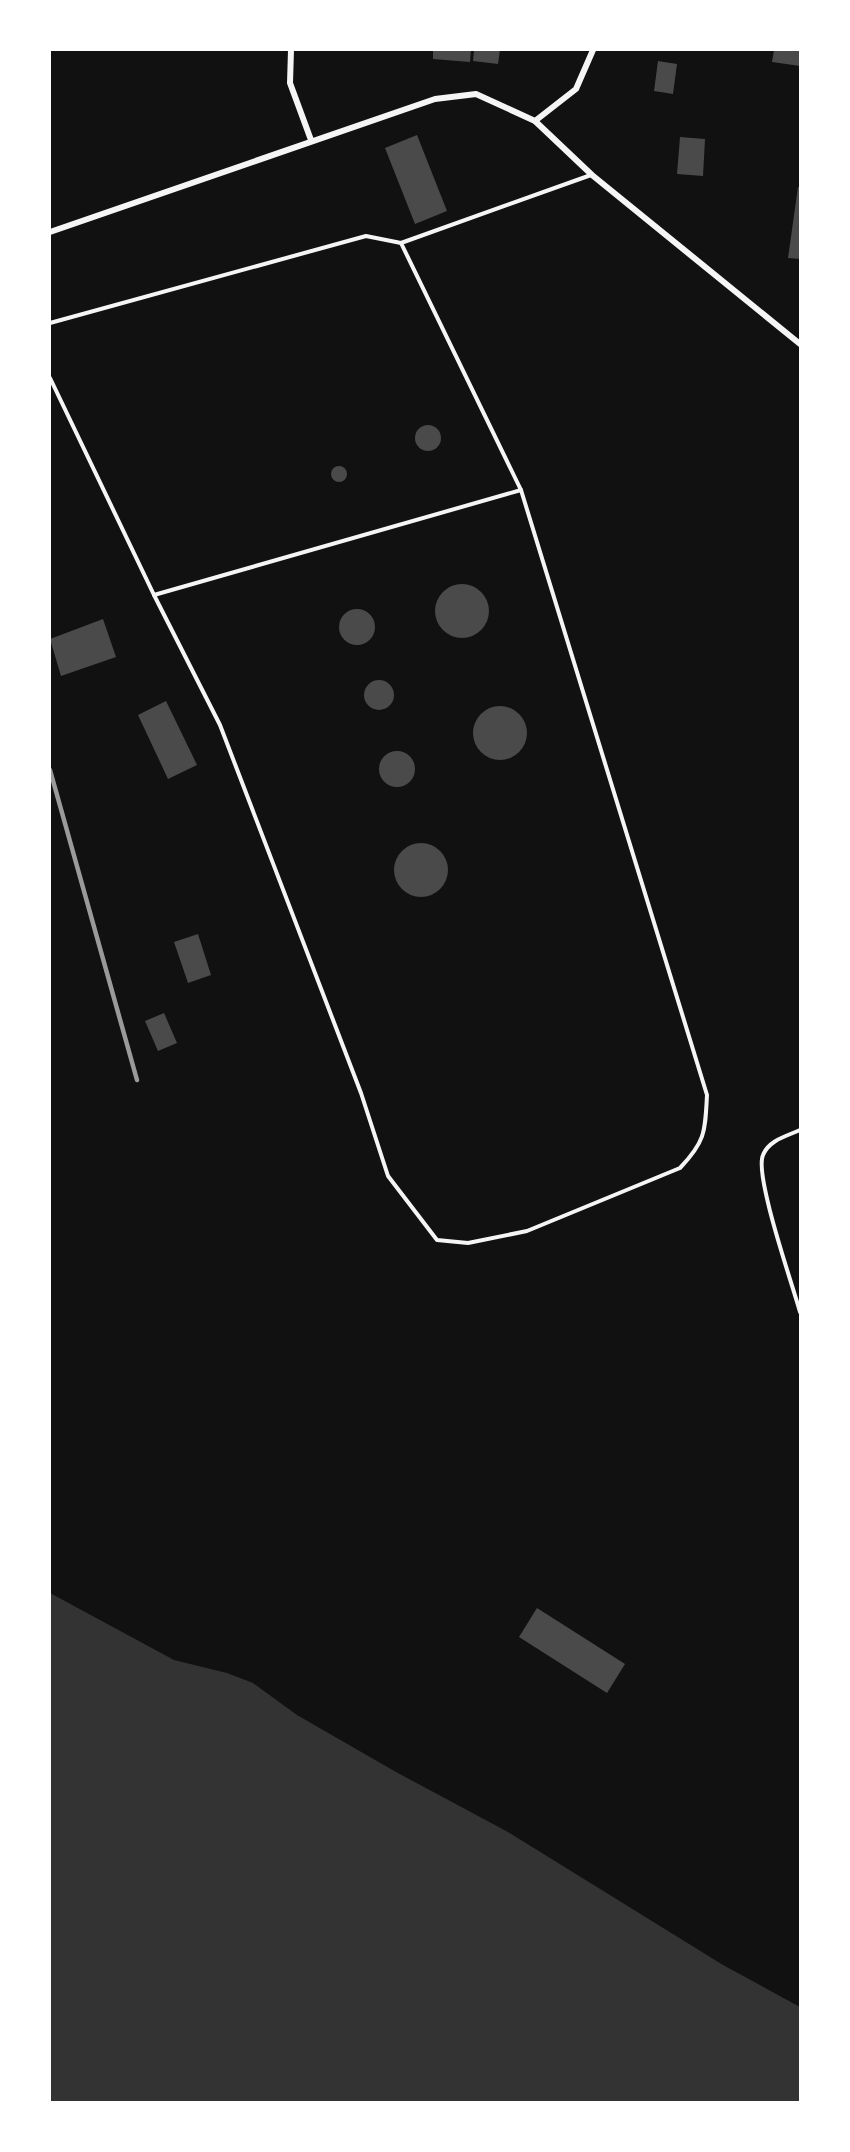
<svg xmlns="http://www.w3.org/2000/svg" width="850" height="2152" font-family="'Nunito Sans',sans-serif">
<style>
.water{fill:#333}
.building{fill:#4a4a4a}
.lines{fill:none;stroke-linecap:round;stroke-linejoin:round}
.service{stroke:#f5f5f5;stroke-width:4}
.minor{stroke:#f5f5f5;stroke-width:6}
.rail{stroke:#9a9a9a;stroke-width:4.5}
</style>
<rect width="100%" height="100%" fill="#111"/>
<polygon class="water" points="50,1593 174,1660 227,1673 253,1683 297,1715 396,1772 508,1832 723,1965 800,2007 800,2102 50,2102"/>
<g class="building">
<polygon points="433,50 471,50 470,62 433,59"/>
<polygon points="474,50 500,50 498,64 473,61"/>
<polygon points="774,50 800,50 800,66 772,62"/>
<polygon points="658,61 677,64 673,94 654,91"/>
<polygon points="417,135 447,211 415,224 385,148"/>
<polygon points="680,137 705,139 703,176 677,174"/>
<polygon points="798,187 800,187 800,259 788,258"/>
<circle cx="428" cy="438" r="13"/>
<circle cx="339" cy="474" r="8"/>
<circle cx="462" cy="611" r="27"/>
<circle cx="357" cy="627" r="18"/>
<polygon points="103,619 116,657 61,676 50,639"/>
<circle cx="379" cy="695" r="15"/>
<polygon points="166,701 197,765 168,779 138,715"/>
<circle cx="500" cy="733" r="27"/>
<circle cx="397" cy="769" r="18"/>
<circle cx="421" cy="870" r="27"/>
<polygon points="198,934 211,975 188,983 174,942"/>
<polygon points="164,1013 177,1043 158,1051 145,1021"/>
<polygon points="537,1608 625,1664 607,1693 519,1637"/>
</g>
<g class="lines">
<g class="service">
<polyline points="50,323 366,236 401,243 591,175"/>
<polyline points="50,378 154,595 521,490 401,243"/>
<path d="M154,595L220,725L361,1093L388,1176L437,1240L468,1243L527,1231L680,1168C706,1141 705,1131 707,1095L521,490"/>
<path d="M800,1130C787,1136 769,1140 763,1155C754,1175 793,1286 800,1312"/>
</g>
<g class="minor">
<polyline points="291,50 290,83 311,140"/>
<polyline points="535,121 576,89 593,50"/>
<polyline points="50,232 435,99 476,94 535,121 592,175 800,344"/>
</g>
<polyline class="rail" points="50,770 137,1080"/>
</g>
<rect width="850" height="2152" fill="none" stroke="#ffffff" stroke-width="102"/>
</svg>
